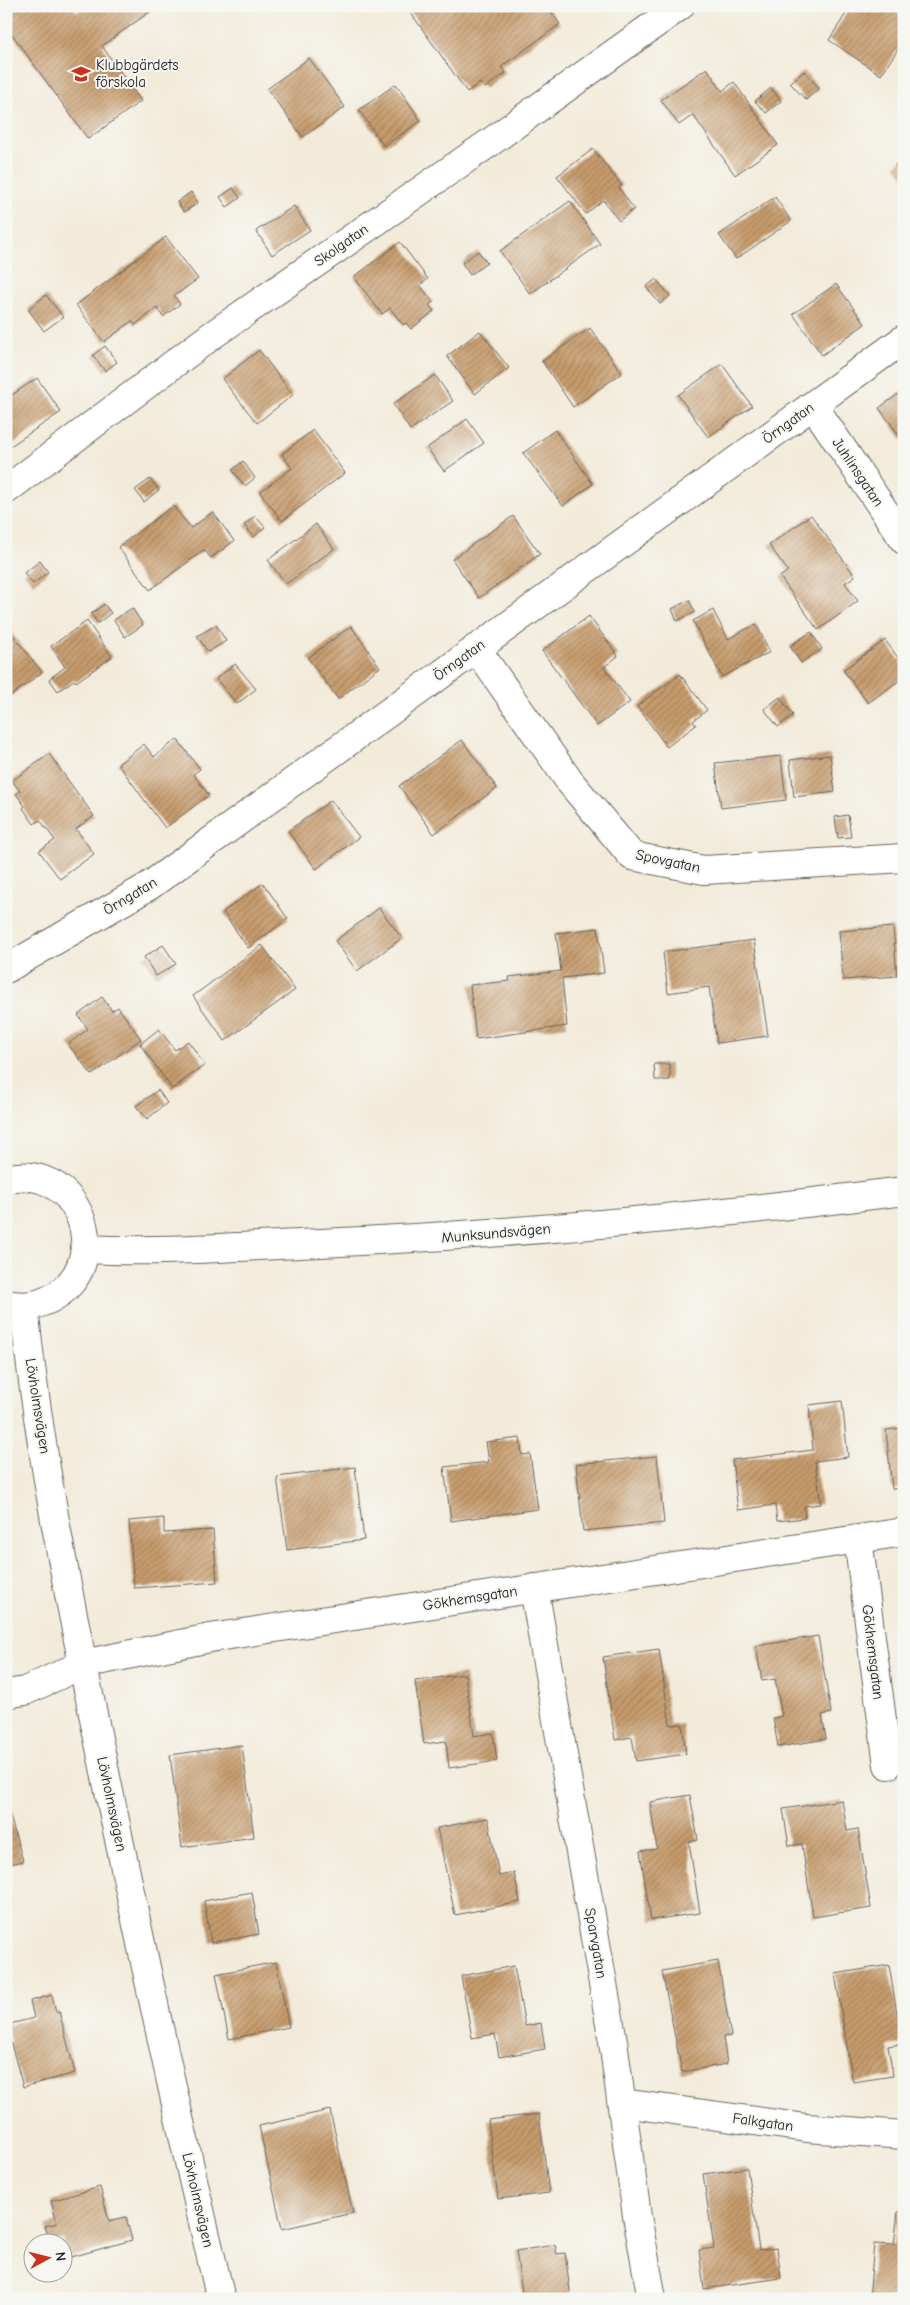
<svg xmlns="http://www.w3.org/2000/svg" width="910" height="2305" font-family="'Comic Neue',sans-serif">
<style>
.building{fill:url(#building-hatch)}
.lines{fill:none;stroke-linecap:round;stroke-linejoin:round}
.minor-casing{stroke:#67645e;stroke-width:30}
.tertiary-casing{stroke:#67645e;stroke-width:30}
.minor{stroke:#fff;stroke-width:28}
.tertiary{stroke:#fff;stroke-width:28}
.labels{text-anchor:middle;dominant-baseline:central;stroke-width:4;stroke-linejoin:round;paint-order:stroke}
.poi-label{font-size:15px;fill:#1c1c1c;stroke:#f6f6f2;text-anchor:start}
.street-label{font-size:15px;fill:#1c1c1c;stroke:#f6f6f2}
</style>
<defs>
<pattern id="building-hatch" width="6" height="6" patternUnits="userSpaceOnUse" patternTransform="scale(1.25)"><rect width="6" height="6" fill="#c79c6d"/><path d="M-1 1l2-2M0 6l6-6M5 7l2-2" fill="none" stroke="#a17e59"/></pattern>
</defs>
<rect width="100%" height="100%" fill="#f6f6f2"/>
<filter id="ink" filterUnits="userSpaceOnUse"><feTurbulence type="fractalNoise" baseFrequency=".02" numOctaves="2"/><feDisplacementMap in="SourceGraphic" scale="10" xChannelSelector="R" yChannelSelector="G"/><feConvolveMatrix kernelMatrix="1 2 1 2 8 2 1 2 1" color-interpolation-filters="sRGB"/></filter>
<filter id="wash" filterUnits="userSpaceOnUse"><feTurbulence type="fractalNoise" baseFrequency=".0096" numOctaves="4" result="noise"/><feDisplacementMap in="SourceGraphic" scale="20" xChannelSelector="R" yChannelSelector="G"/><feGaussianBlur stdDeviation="1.12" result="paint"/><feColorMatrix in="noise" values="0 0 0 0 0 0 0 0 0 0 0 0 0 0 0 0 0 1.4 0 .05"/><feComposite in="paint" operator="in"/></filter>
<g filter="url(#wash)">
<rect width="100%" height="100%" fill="#f3ebda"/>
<g id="blocks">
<g class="building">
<polygon points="6,6 73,6 77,12 84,6 158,6 102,46 141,101 88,139 6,26"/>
<polygon points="412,6 547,6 560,24 501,67 506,73 485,88 480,83 467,92 408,9"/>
<polygon points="851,6 889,6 904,16 904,40 881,75 829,40"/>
<polygon points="309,58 345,107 303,137 267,89"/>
<polygon points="707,68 722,91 734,82 778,145 735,175 693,115 679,125 661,100"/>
<polygon points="804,71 819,88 806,100 790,83"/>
<polygon points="396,84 421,121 384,146 359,110"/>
<polygon points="771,88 781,101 766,113 755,101"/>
<polygon points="593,149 622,186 619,188 634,209 619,221 603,200 586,214 557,176"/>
<polygon points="904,158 904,177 895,165"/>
<polygon points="233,188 240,198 227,207 220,197"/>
<polygon points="191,192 198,203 184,212 177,202"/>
<polygon points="775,197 791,221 736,259 719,235"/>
<polygon points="570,201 600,244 530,294 500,251"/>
<polygon points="294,206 310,230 272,255 256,231"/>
<polygon points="166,237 198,279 174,296 180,304 163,317 157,308 135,325 132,321 104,342 76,305"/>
<polygon points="400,242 428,279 420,285 433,302 429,305 434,311 411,329 406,323 403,325 390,308 382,314 354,277"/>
<polygon points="478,251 487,263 470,275 462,263"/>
<polygon points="656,279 670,296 660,304 646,287"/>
<polygon points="836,284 865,324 822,355 793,314"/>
<polygon points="46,295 63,317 44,331 28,309"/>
<polygon points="590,328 622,373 573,407 542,361"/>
<polygon points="480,331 509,368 475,394 447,356"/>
<polygon points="105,346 117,362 105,371 93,355"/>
<polygon points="259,350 293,395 257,423 222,379"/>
<polygon points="722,364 752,406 708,437 678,395"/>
<polygon points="435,375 453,401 410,430 393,404"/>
<polygon points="37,378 61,412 6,449 6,399"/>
<polygon points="904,390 904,442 879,408"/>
<polygon points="467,419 484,443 444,471 427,448"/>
<polygon points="313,430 345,473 282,521 260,492 292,468 282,454"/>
<polygon points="555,430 593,484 563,506 523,453"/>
<polygon points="243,461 255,478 245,486 232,470"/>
<polygon points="150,479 159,490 144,502 135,490"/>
<polygon points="173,506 191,528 213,512 234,541 211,558 204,550 150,590 118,547"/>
<polygon points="811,515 855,576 845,583 858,601 818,630 780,577 788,571 769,545"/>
<polygon points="255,516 265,527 254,537 244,525"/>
<polygon points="513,516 540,554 479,598 452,559"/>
<polygon points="316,524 334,549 286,584 268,560"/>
<polygon points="40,561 48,572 33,584 24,573"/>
<polygon points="689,600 695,612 677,621 672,609"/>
<polygon points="104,604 111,613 98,623 91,614"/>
<polygon points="132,608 143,625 125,637 114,620"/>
<polygon points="713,610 728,639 756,624 770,652 722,677 693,621"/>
<polygon points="589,616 618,656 604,667 630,702 597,726 542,651"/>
<polygon points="87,621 112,657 76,682 74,680 58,691 49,679 65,667 51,646"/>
<polygon points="216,625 226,641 208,652 197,636"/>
<polygon points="6,626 42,672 6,700"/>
<polygon points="351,626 380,667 338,699 308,658"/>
<polygon points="811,632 822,649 801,663 790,646"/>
<polygon points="885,640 904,666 904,677 868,703 843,670"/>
<polygon points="235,664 256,689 237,704 216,679"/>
<polygon points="680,674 707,710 693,721 696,725 667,747 637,706"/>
<polygon points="780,697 793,715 778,727 764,709"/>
<polygon points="177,739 200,769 193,774 209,795 165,828 118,764 144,744 154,757"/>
<polygon points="462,740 497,788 434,834 399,786"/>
<polygon points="49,754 94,816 76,829 94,854 60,879 39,851 55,840 40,820 34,824 23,808 25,806 16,794 20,791 12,781"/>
<polygon points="830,755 835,792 794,797 790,760"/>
<polygon points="781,756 786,800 721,808 715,763"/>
<polygon points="331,800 359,837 316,869 288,831"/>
<polygon points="848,815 851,837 838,838 835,817"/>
<polygon points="263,883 288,919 248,948 223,912"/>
<polygon points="379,908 402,938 357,971 335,941"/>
<polygon points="893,927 897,976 843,980 839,931"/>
<polygon points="598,928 604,973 562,978 567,1026 476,1039 470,985 510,981 509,977 561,971 556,933"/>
<polygon points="754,940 768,1036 717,1043 709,987 668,993 663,952"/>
<polygon points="163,945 176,964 156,976 144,957"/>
<polygon points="262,945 295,990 225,1041 193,996"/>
<polygon points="102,997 112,1011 118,1007 141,1039 92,1075 68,1044 88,1029 78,1015"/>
<polygon points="159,1029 175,1050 188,1041 205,1065 172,1089 140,1044"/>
<polygon points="654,1064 670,1064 670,1080 655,1080"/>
<polygon points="158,1090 167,1103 147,1119 136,1106"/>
<polygon points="842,1401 848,1457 815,1461 821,1504 804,1506 805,1518 777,1521 775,1505 738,1510 732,1460 813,1450 809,1405"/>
<polygon points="904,1428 904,1488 892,1489 886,1430"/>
<polygon points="520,1438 522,1455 530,1454 538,1509 451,1521 444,1467 489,1462 486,1442"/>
<polygon points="657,1456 664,1523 583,1531 576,1464"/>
<polygon points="355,1467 364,1540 287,1550 277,1477"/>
<polygon points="164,1518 164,1533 213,1530 217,1582 134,1588 129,1521"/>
<polygon points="818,1636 831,1713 822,1715 826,1739 778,1747 773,1718 782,1716 775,1679 762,1681 756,1646"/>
<polygon points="659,1649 670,1725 682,1724 686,1754 636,1761 632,1737 615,1740 603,1657"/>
<polygon points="465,1674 474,1736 493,1733 497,1761 449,1768 446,1741 424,1744 415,1681"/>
<polygon points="242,1745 254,1837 182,1847 170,1755"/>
<polygon points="690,1795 698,1840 689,1842 700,1913 651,1920 640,1851 657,1849 650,1802"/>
<polygon points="842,1800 847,1831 858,1829 871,1908 813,1917 802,1844 789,1846 783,1809"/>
<polygon points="6,1802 23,1861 6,1865"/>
<polygon points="488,1818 499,1876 514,1873 520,1902 455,1915 437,1828"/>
<polygon points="252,1892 259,1934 211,1943 204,1901"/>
<polygon points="718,1961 731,2036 723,2037 727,2064 682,2072 662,1971"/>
<polygon points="276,1962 289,2027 229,2039 216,1974"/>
<polygon points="889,1965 902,2044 888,2046 893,2076 853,2082 835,1974"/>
<polygon points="514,1966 525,2026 541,2023 545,2049 499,2057 495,2034 472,2038 461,1976"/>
<polygon points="52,1995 56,2012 59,2011 75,2073 23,2087 6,2025 34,2018 30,2001"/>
<polygon points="330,2110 353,2213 282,2229 259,2126"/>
<polygon points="539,2114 549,2193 498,2199 488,2120"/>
<polygon points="747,2168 759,2250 777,2248 781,2278 704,2289 699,2250 714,2248 703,2174"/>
<polygon points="100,2187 109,2221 126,2217 132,2240 68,2258 63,2239 50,2242 45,2226 57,2223 51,2201"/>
<polygon points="898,2212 904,2212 904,2299 869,2299 874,2244 894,2245"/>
<polygon points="555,2245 557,2254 565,2253 571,2299 523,2299 516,2251"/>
</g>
</g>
</g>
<g filter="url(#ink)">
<use href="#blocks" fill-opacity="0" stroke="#67645e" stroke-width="1"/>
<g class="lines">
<g class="minor-casing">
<g id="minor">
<polyline points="813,405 904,540"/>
<polyline points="6,490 211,336 492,141 680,6"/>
<polyline points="476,648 570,782 632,856 704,870 904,858"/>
<polyline points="6,969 149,886 904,339"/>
<path d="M24,1306C40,1464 74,1621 106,1777C142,1951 179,2125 221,2299"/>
<polyline points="858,1539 888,1765"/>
<polyline points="534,1588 613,2041 637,2216 652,2299"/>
<polyline points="6,1694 25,1691 83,1664 210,1638 904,1532"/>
<polyline points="622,2103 807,2128 904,2135"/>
</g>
</g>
<g class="tertiary-casing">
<g id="tertiary">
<path d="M6,1179C74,1160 116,1254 57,1295C42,1305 24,1308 6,1304"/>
<path d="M86,1249C164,1253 243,1246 321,1243C516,1234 710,1216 904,1191"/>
</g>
</g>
<use href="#minor" class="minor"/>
<use href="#tertiary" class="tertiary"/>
</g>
</g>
<defs>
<g id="school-bare" transform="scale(1.5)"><path d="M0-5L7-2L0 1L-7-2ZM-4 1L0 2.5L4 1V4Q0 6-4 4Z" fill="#c8321e" stroke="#f6f6f2" stroke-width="2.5" paint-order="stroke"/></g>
</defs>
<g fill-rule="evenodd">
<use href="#school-bare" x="81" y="74"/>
</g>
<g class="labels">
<g class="poi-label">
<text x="96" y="65">Klubbgärdets<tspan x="96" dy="17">förskola</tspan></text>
</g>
<g class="street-label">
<text transform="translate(341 245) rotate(-35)">Skolgatan</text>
<text transform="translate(788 423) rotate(-36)">Örngatan</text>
<text transform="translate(858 472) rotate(56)">Juhlinsgatan</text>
<text transform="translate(459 660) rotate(-36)">Örngatan</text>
<text transform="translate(668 861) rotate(12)">Spovgatan</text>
<text transform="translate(130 896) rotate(-31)">Örngatan</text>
<text transform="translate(496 1233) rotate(-5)">Munksundsvägen</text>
<text transform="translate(38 1406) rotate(81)">Lövholmsvägen</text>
<text transform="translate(470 1598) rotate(-9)">Gökhemsgatan</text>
<text transform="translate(873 1652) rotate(83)">Gökhemsgatan</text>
<text transform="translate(112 1804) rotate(78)">Lövholmsvägen</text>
<text transform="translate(596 1943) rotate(80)">Sparvgatan</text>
<text transform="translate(763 2122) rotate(8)">Falkgatan</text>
<text transform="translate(198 2200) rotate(77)">Lövholmsvägen</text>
</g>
</g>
<rect width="910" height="2305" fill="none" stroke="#f6f6f2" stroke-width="25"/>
<g transform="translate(48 2258) rotate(83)"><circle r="24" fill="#f6f6f2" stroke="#9f9f9c"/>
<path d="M0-4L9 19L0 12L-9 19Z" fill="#c8321e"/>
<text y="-8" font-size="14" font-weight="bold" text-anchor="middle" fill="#1c1c1c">N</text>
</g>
</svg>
